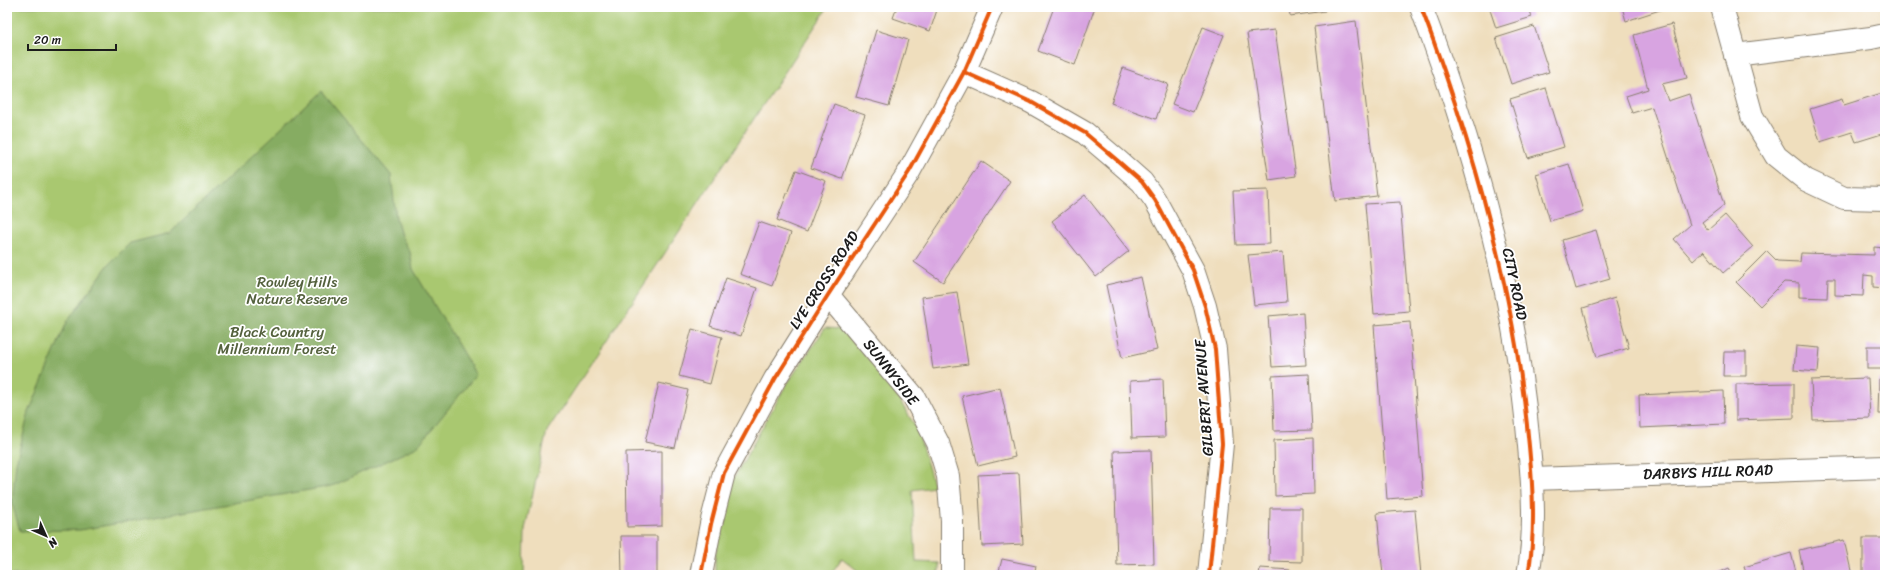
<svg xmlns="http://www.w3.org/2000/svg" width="1892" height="582" font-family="Sriracha,sans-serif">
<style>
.green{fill:#a9c86f;stroke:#627246}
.forest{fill:#86ac62;stroke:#51643f}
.building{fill:#d8a4e1}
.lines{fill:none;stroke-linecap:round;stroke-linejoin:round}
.street-casing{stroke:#867d6c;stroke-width:24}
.secondary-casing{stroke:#867d6c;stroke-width:24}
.street{stroke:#fff;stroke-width:22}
.secondary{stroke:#fff;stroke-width:22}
.cycleway-casing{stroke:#fff;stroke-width:6}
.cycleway{stroke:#e8590c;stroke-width:4}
.labels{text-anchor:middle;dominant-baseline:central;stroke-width:3.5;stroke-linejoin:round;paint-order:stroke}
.street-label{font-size:15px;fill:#1c1c1c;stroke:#fff}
.park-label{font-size:15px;fill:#54613d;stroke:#fff}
</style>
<rect width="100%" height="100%" fill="#fff"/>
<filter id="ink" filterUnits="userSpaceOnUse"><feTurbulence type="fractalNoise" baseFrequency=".025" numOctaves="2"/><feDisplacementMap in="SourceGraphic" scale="8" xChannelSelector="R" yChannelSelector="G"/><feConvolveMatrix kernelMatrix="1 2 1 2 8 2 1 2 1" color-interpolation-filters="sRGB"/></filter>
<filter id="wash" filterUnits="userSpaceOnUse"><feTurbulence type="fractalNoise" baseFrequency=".012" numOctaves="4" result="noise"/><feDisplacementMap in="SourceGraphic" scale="16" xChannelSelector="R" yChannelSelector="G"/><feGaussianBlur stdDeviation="0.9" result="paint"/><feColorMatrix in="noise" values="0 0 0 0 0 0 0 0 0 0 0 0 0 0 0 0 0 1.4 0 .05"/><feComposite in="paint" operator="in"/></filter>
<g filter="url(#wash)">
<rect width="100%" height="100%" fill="#efdebd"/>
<g class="green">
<polygon points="7,7 828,7 547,431 525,529 524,575 7,575"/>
<polygon points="825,328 842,329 889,383 917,429 934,487 912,490 916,562 939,563 939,571 936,575 863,575 842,558 830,575 715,575 715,556 730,485 785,387"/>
</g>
<polygon class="forest" points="321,91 391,175 396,218 401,236 410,252 413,269 476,375 417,447 332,486 80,530 20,531 12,503 16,463 29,412 67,322 109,264 130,243 170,233"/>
<g id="blocks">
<g class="building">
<polygon points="897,7 938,7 930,31 893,18"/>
<polygon points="1054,7 1095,7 1075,65 1038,51"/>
<polygon points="1289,7 1325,7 1325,11 1290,16"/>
<polygon points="1489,7 1529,7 1532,17 1496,28"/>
<polygon points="1622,7 1669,7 1626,21"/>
<polygon points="1356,21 1377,196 1335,201 1314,27"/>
<polygon points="1672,24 1687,78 1662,84 1668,101 1689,94 1724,205 1702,222 1708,230 1725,215 1753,247 1723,273 1704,251 1693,261 1674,239 1690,225 1652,107 1632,113 1626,96 1648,89 1634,35"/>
<polygon points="1534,26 1549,72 1511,84 1496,38"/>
<polygon points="1203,27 1224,35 1193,112 1172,104"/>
<polygon points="876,30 908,40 889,106 856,97"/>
<polygon points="1275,30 1296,176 1269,180 1247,33"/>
<polygon points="1123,68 1168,84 1156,119 1111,103"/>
<polygon points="1546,88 1564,147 1528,158 1510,99"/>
<polygon points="1885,92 1885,133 1856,142 1852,132 1820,142 1810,109 1842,99 1844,105"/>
<polygon points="834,104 865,115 842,179 811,168"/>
<polygon points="981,161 1010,181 943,282 914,262"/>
<polygon points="1569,164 1583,211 1550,221 1536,174"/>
<polygon points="796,170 826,181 807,232 777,220"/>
<polygon points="1268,190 1270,244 1236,245 1233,191"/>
<polygon points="1085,195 1129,251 1096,277 1052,221"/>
<polygon points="1400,202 1409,311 1374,314 1365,204"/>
<polygon points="759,222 791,233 772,286 740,274"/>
<polygon points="1596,230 1610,279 1576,289 1562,240"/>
<polygon points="1874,247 1885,248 1885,288 1873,287 1873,276 1864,275 1863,296 1835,295 1835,279 1828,279 1827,298 1799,297 1799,283 1784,282 1760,306 1736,282 1767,251 1777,261 1800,262 1801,253 1874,255"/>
<polygon points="1283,252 1287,302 1254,305 1248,255"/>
<polygon points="1141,277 1157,350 1122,358 1106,285"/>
<polygon points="726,278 757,288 741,336 710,326"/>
<polygon points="957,292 968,364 933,369 922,297"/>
<polygon points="1615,298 1629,348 1597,357 1583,308"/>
<polygon points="1303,313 1306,365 1272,367 1268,316"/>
<polygon points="1410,322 1423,496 1387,499 1374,325"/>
<polygon points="692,329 722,337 710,384 679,376"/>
<polygon points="1796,346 1820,348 1818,372 1794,370"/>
<rect x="1867" y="346" width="18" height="23"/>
<polygon points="1724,352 1746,352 1746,376 1723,376"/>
<polygon points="1309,374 1312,430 1274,431 1272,376"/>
<polygon points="1868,378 1870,418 1813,420 1811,380"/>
<polygon points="1163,379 1165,437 1132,438 1130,381"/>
<polygon points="1879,379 1885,379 1885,414 1878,414"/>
<polygon points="659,383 688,390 675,448 645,442"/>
<polygon points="1794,383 1794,418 1736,420 1736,384"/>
<polygon points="1000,387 1015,457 978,466 962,396"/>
<polygon points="1723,391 1724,424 1640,428 1639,395"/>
<polygon points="1313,438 1314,494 1275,496 1274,440"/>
<polygon points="1151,450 1154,564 1117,565 1114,451"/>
<polygon points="662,451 662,526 627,527 626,452"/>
<polygon points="1019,473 1023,544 982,546 978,475"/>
<polygon points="1270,508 1302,508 1302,562 1269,561"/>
<polygon points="1415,510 1421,575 1383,575 1377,513"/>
<polygon points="621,536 657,536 657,575 622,575"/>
<rect x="1863" y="538" width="22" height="37"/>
<polygon points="1844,540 1852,575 1804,575 1799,550"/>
<polygon points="1791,553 1797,575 1747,575 1744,567"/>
<polygon points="1002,559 1036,566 1034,575 998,575"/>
<polygon points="1260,568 1291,570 1290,575 1259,575"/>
<polygon points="1729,568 1733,575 1714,575"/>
</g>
</g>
</g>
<g filter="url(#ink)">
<use href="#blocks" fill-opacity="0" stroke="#867d6c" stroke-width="1"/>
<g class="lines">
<g class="street-casing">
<g id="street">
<polyline points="1722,7 1752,116 1776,156 1806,180 1844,198 1885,199"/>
<polyline points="1735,55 1871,38 1885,35"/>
<polyline points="964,72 1031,102 1085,133 1118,161 1142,182 1155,200 1193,270 1205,306 1215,349 1222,444 1209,575"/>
<polyline points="828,295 914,397 938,443 948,476 952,520 952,575"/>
<polyline points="1532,479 1885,467"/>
<polyline points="701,575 711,524 724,473 775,379 828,295 909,172 964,72 992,7"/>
</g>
</g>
<g class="secondary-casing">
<path id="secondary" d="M1421,7C1474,147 1516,296 1529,446C1533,488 1536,533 1528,575"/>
</g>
<use href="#street" class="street"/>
<use href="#secondary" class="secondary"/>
<g class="cycleway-casing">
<g id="cycleway">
<path d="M1421,7C1474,147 1516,296 1529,446C1533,488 1536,533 1528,575"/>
<polyline points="964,72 1031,102 1085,133 1118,161 1142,182 1155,200 1193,270 1205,306 1215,349 1222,444 1209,575"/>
<polyline points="701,575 711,524 724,473 775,379 828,295 909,172 964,72 992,7"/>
</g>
</g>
<use href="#cycleway" class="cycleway"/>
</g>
</g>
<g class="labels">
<g class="street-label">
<text transform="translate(824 280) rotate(-57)">LYE CROSS ROAD</text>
<text transform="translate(1515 284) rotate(78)">CITY ROAD</text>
<text transform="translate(891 372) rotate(52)">SUNNYSIDE</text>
<text transform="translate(1204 398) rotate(-94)">GILBERT AVENUE</text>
<text transform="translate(1708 472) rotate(-2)">DARBYS HILL ROAD</text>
</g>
<g class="park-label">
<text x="297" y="282">Rowley Hills<tspan x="297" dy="17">Nature Reserve</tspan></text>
<text x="277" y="332">Black Country<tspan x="277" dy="17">Millennium Forest</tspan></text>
</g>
</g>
<rect width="1892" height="582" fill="none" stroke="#fff" stroke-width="24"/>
<g transform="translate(46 536) rotate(135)" stroke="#ffffff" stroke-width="3" paint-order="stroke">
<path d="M0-3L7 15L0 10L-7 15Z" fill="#1c1c1c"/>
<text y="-6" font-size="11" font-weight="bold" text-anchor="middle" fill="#1c1c1c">N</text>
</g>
<path d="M28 44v6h88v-6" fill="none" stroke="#1c1c1c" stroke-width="2"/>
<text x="34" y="44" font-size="12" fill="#1c1c1c" stroke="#ffffff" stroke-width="3" paint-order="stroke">20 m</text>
</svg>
